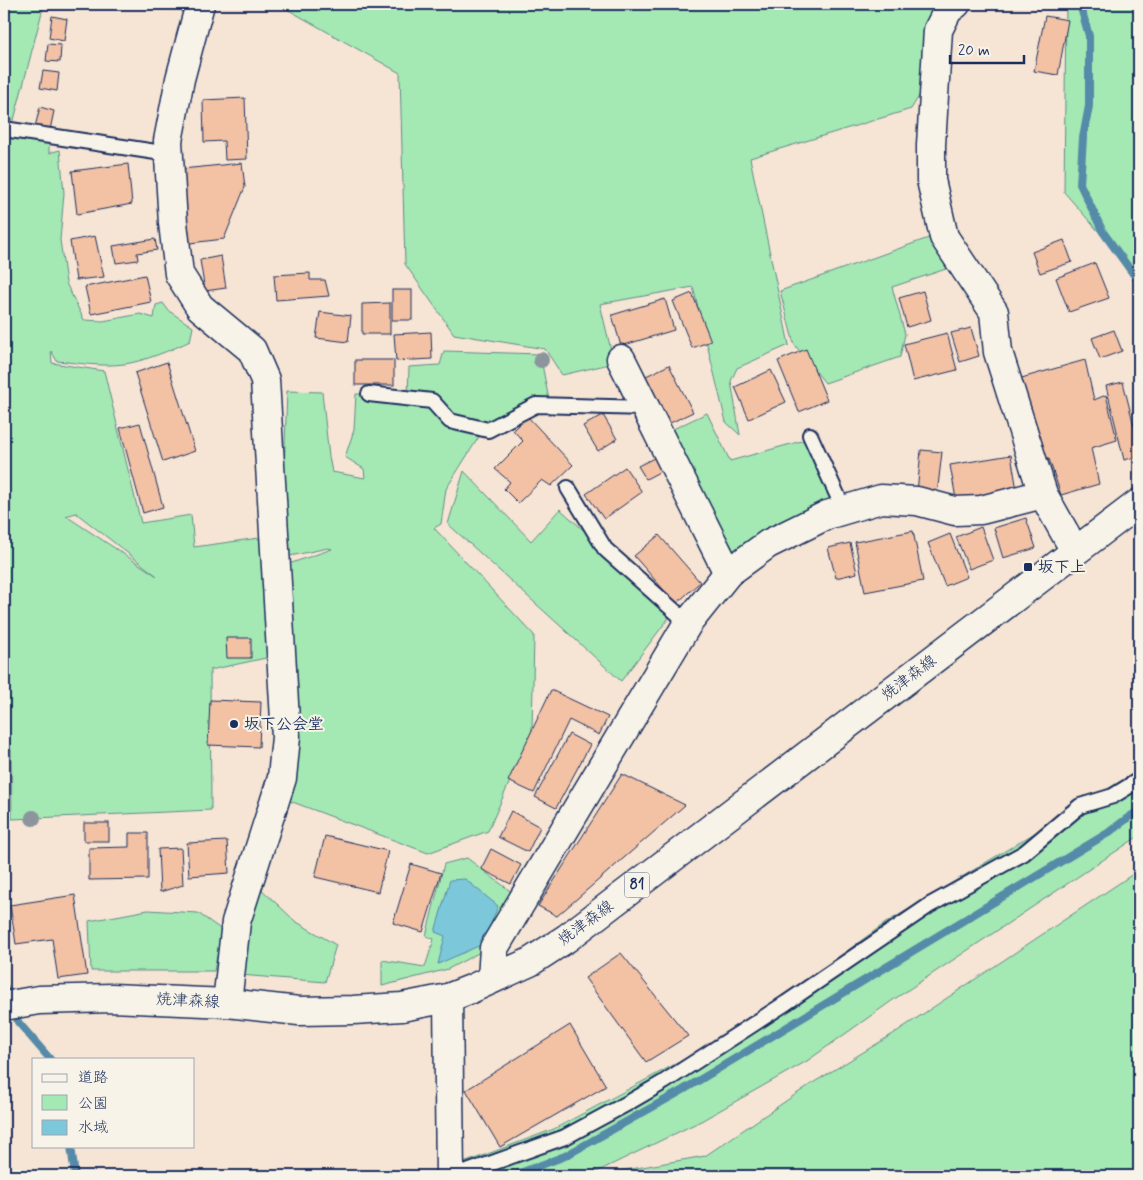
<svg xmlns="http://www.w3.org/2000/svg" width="1143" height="1180" font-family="Mynerve,'Klee One',sans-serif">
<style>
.green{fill:#a4e8b3;stroke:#608c88;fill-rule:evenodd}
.water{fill:#7bc8da;stroke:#558ba8}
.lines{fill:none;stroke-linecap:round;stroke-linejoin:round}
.stream{stroke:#558ba8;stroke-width:8}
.building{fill:#f3c1a4;stroke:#1b2f5e}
.lane-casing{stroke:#1b2f5e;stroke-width:18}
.street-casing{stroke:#1b2f5e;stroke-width:31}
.primary-casing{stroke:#1b2f5e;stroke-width:31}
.lane{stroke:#f7f3e8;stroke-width:14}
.street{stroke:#f7f3e8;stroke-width:28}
.primary{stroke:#f7f3e8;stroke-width:28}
.tree{fill:#8c959c}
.poi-dot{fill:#1b2f5e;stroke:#f7f3e8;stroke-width:2}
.labels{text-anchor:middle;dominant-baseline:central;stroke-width:4;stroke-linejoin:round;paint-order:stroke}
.shield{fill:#f7f3e8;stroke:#5d6a87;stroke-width:1}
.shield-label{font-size:15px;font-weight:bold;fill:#1b2f5e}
.poi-label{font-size:16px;font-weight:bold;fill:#1b2f5e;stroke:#f7f3e8;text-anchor:start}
.street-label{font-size:16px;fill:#1b2f5e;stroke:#f7f3e8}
</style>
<rect width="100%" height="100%" fill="#f6e4d4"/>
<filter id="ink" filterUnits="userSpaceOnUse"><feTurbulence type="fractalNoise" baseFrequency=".02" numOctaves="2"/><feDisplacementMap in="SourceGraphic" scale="10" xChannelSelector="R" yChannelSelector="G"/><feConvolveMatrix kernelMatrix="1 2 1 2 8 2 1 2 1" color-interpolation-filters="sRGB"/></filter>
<g filter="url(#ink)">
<g class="green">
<polygon points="4,4 44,4 14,120 4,119"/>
<polygon points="278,4 958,4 921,93 911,109 750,158 789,345 737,368 731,381 740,435 726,422 693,287 600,304 614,363 562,375 545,349 454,334 405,264 400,73"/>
<polygon points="1066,4 1139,4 1139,278 1064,192"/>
<path d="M8,136L49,137V153L60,150L64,193L60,240L66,283L84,320L103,321L140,314L154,318L156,305L163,303L169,311L193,327L190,341C174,349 142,362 124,364C102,367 79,363 57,361L51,351L52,363L104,371L141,523L191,515L194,547L259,538L275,656L210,670L211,810L12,819L11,750L4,756V149ZM76,513L157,576L66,516Z"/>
<polygon points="937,235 949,268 892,287 905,334 900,357 825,383 794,344 780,291"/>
<polygon points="444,351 540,354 549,400 487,424 446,489 441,524 434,528 534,635 532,731 488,831 428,853 282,798 283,566 332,549 328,548 290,556 282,524 287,391 322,392 329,457 332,472 365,478 364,469 345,457 354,430 356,394 408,395 409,367 440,365"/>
<polygon points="707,413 730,461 805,440 835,502 732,560 671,430"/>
<polygon points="464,471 531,541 560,509 674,611 621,681 448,524"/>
<polygon points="1139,770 1139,836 893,1000 807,1061 701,1121 588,1176 422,1176 437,1173 554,1129 737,1031 884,924"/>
<polygon points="467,858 513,893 488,948 448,969 382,986 382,960 425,967 434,939 426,936 444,864"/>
<polygon points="1139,870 1139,1176 600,1176 608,1173 705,1156 811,1084 893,1034"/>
<polygon points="258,886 295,921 336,945 325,982 240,975"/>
<polygon points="148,910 198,913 222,930 214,971 91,971 89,921"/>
</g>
<polygon class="water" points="465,879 498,906 483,944 438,964 445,936 435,932 450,880"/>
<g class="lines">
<g class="stream">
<polyline points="1080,4 1089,36 1089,106 1083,138 1080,184 1103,232 1139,282"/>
<polyline points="4,986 18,1022 50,1059"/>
<polyline points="71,1146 75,1176"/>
<polyline points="512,1176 565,1156 683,1090 1108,833 1129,817 1139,811"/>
</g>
</g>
<g class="building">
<polygon points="52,16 67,19 64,41 49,38"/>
<polygon points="1045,16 1068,20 1058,75 1034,71"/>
<polygon points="48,44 61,45 60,62 46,61"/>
<polygon points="43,71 59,73 57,91 40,88"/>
<polygon points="245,98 247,159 225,160 224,141 204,142 203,100"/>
<polygon points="40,107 54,111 50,130 35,127"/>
<polygon points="242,163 245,187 224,239 190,243 182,169"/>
<polygon points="128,164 132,204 77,214 72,171"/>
<polygon points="95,236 104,277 76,280 70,241"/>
<polygon points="155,239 157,250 137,253 138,260 116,263 113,246"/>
<polygon points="1064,240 1072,262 1040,273 1032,252"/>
<polygon points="221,256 226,288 205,291 200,260"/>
<polygon points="1095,263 1109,298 1069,312 1056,278"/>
<polygon points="310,273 310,280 325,280 329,296 276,300 274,275"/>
<polygon points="145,275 151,302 91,314 85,287"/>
<rect x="392" y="290" width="20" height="30"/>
<polygon points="923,291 931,320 907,327 899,298"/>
<polygon points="692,293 711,341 692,348 673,301"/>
<polygon points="665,299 674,330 621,346 612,315"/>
<polygon points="390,303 390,334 362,334 362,304"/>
<polygon points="320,312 351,316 348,342 316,338"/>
<polygon points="971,328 979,356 960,362 951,333"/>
<polygon points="1114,330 1122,351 1100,359 1092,338"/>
<polygon points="431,332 432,359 396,361 394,334"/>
<polygon points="947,333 957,370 913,381 904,344"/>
<polygon points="806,349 827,400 799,412 778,361"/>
<rect x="355" y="360" width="39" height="25"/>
<polygon points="1085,360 1094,400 1106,395 1117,440 1091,448 1099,484 1061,495 1049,459 1040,462 1018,379"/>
<polygon points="167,362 195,451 163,462 135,373"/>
<polygon points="669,365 693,412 668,424 644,377"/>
<polygon points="771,370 786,402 749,419 735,387"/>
<polygon points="1123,382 1139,446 1139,456 1124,460 1106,386"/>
<polygon points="603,415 617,439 598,451 583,426"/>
<polygon points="527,416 573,465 551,486 542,480 518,503 504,489 510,482 495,469 523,441 513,430"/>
<polygon points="140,423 163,507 143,513 120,428"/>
<polygon points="921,450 942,452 937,495 917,493"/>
<polygon points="1011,455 1017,490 956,499 950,465"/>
<polygon points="654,458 661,471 646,479 638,466"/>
<polygon points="625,467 642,492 604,519 586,494"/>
<polygon points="1026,518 1036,548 1003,558 994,528"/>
<polygon points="981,527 993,560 969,569 956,537"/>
<polygon points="913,531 923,581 865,592 855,542"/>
<polygon points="950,534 967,577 945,586 928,543"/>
<polygon points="659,535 700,582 676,604 634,556"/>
<polygon points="850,543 857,573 836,578 828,548"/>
<polygon points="226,638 251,638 251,658 227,658"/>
<polygon points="551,690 608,717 599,735 569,720 534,793 508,781"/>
<polygon points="210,700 261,702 259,747 208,745"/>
<polygon points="569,734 590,745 556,808 535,797"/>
<polygon points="622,774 685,805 557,916 538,906"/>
<polygon points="511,811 540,827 528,852 498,837"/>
<rect x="84" y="823" width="25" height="18"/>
<polygon points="129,833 148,833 148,879 89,880 89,848 129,847"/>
<polygon points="325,836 388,851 378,892 315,877"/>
<polygon points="227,841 229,873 189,876 187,843"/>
<polygon points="181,848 183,885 160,892 158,849"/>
<polygon points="491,849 521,865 511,884 481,869"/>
<polygon points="411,864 441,873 423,932 393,923"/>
<polygon points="75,895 87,975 58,979 52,939 16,944 10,905"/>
<polygon points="621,953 688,1036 646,1062 585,978"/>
<polygon points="570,1025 606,1086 500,1147 466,1090"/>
</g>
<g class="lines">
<g class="lane-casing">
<g id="lane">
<polyline points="4,129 169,154"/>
<polyline points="369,394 432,401 450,421 488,430 536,405 645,408"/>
<polyline points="810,435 844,510"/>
<polyline points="568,488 605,549 688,623"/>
<polyline points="456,1176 565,1137 628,1103 664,1082 786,1003 930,905 1024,853 1080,806 1113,796 1139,780"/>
</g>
</g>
<g class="street-casing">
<g id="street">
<polyline points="200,4 180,79 168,141 173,223 179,274 200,307 252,350 265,380 286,737 282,778 236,922 227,1003"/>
<polyline points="956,4 948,10 938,30 931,145 931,180 944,237 994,312 998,352 1043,494 1075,551"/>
<polyline points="621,359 728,573"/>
<polyline points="492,979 494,948 688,623 728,573 768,544 827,515 881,499 917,501 955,511 981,510 1043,494"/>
<polyline points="448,998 450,1176"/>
</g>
</g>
<g class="primary-casing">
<polyline id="primary" points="4,1006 39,1000 112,998 227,1003 299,1011 353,1010 402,1007 448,998 471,989 530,962 567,938 1139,503"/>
</g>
<use href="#lane" class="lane"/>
<use href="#street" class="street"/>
<use href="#primary" class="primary"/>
</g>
<g class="tree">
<circle cx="541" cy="360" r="8"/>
<circle cx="33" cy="818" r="8"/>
</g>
</g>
<g class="poi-dot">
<rect x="1023" y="562" width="10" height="10" rx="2.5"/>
<circle cx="234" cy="724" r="5"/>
</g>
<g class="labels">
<rect class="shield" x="624.5" y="872.5" width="25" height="25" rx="4"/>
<g class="shield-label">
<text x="637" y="885">81</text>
</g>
<g class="poi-label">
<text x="1038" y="567">坂下上</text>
<text x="244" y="724">坂下公会堂</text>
</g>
<g class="street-label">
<text transform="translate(909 678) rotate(-37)">焼津森線</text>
<text transform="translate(586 923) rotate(-36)">焼津森線</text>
<text transform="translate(188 1001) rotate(3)">焼津森線</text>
</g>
</g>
<rect width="1143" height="1180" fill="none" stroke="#f7f3e8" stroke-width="20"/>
<rect x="10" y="10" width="1123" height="1160" fill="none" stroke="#1b2f5e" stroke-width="2" filter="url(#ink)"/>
<rect x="32" y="1058" width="162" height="90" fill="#f7f3e8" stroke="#9fa5b1"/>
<rect x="42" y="1074" width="25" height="8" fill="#f7f3e8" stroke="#9fa5b1"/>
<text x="78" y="1082" font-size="15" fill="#1b2f5e">道路</text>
<rect x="42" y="1095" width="25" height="15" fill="#a4e8b3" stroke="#9fa5b1"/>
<text x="78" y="1108" font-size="15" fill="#1b2f5e">公園</text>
<rect x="42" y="1120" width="25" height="15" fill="#7bc8da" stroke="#9fa5b1"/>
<text x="78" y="1132" font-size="15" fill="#1b2f5e">水域</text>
<path d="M950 55v8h74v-8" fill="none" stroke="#1b2f5e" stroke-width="2.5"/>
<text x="958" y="55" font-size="15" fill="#1b2f5e" stroke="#f7f3e8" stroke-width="4" paint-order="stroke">20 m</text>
</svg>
